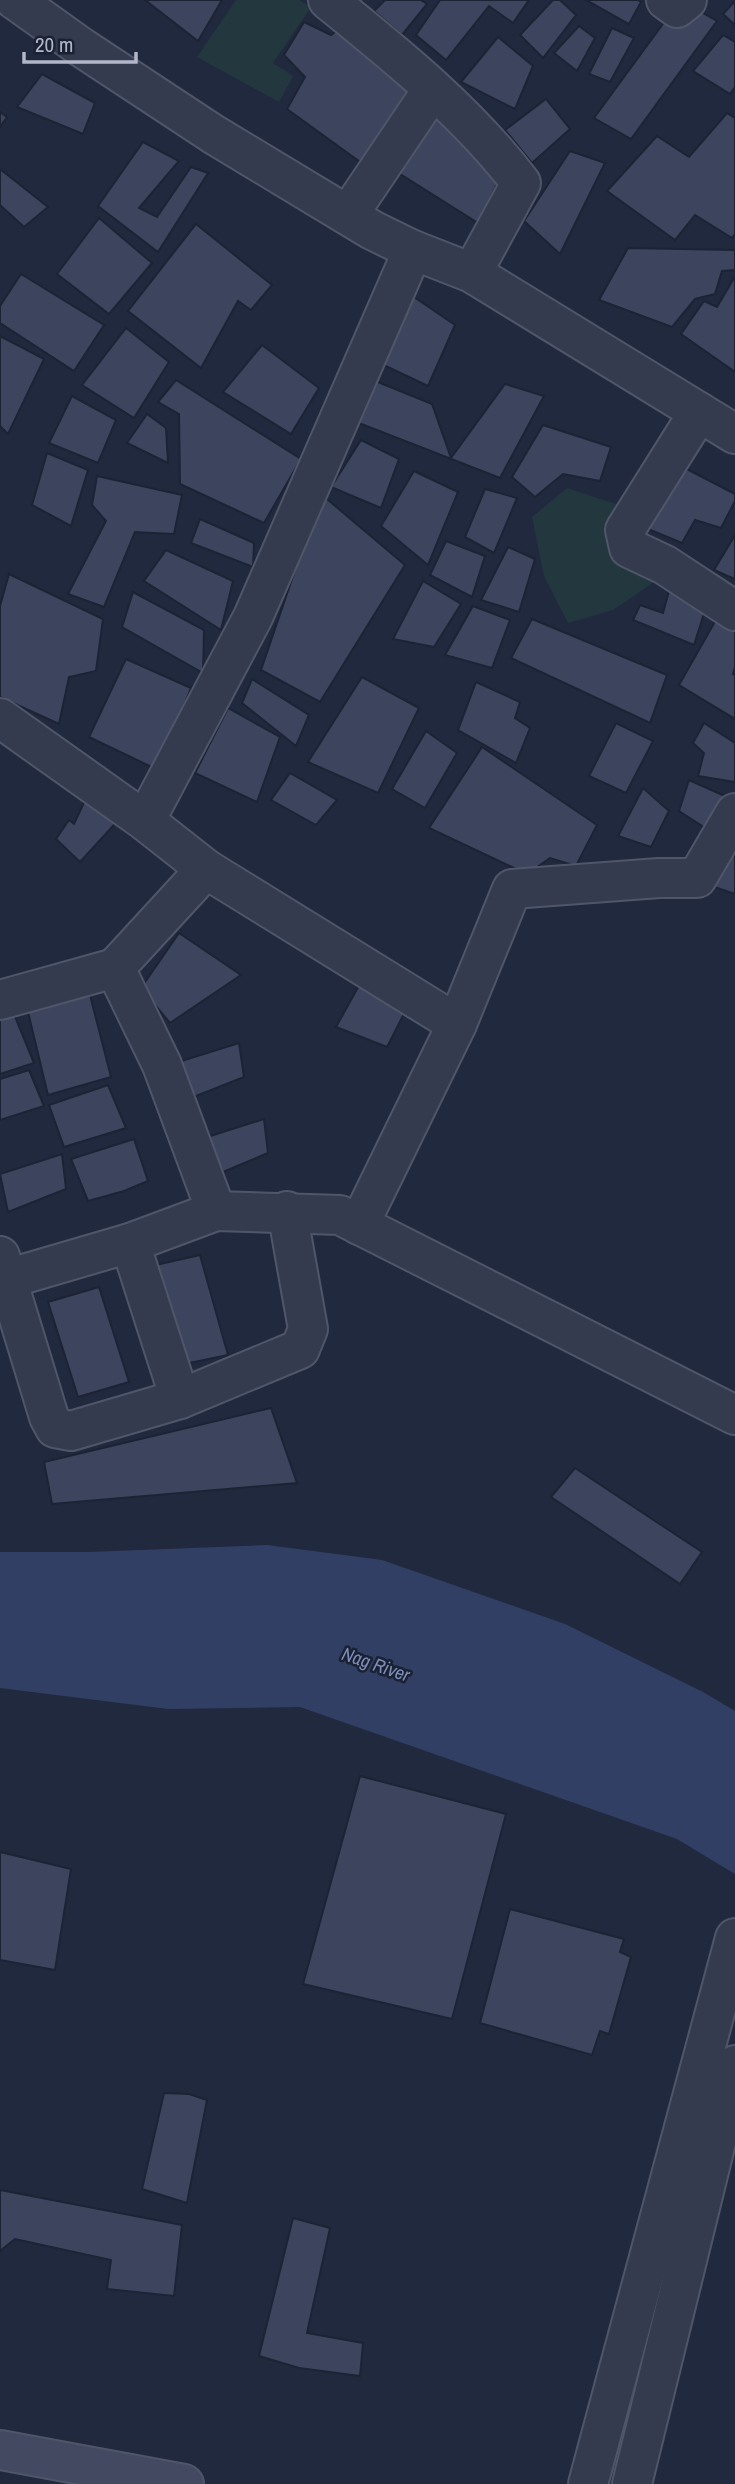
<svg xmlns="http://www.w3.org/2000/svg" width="735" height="2484" font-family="'Archivo Narrow',sans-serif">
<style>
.green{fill:#23373f}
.water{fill:#323f65}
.building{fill:#3d455e;stroke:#1c2335;stroke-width:2}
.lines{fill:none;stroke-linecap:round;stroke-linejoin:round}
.minor-casing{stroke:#505669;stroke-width:42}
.tertiary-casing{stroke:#505669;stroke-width:42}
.secondary-casing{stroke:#505669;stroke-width:42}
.minor{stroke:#353b4e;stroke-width:38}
.tertiary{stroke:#353b4e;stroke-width:38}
.secondary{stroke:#434961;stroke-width:38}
.labels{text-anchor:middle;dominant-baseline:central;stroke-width:5;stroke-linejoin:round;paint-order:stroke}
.water-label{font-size:19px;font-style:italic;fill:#7e8db8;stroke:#1a2133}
</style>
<rect width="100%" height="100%" fill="#21293e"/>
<g class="green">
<polygon points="236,0 299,0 311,7 273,63 293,76 279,102 197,57"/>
<polygon points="567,488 622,506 660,578 613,610 568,623 544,576 532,517"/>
</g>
<polygon class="water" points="267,1545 382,1560 565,1624 703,1692 735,1711 735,1874 677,1839 300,1707 168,1709 0,1688 0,1552 89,1552"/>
<g class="building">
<polygon points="145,0 222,0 198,41"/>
<polygon points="385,0 421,0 427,4 402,35 374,11"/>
<polygon points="440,0 529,0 513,23 489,6 446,60 416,35"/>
<polygon points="553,0 560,0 576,15 543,58 520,35"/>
<polygon points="586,0 638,0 641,2 629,24"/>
<polygon points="735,1 735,25 723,14"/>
<polygon points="694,8 717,21 631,139 594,118 668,17"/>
<polygon points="304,22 331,35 342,27 413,91 374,172 287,109 305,77 284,55"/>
<polygon points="579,26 595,38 577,71 554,53"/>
<polygon points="612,28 634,38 610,82 589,74"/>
<polygon points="723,35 735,42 735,87 730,94 693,71"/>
<polygon points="498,37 533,66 515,109 461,82"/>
<polygon points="42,74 95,103 83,134 17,107"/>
<polygon points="546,99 570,129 532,163 505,130"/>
<polygon points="0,112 7,117 0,127"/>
<polygon points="441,113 500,178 478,223 397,172"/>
<polygon points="727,113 735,118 735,234 732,238 695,215 675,240 607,191 657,136 689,157"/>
<polygon points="143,142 179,161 139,208 157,217 191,167 208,173 158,252 98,206"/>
<polygon points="570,151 605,163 560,254 524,221"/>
<polygon points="0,169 48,207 24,227 0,205"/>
<polygon points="99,218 152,263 109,314 57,274"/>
<polygon points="196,224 272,285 251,310 238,301 201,368 128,311"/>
<polygon points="628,248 735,250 735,270 722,271 715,294 695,299 672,327 599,300"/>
<polygon points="21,274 104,325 74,371 0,323 0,306"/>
<polygon points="734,278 735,279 735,372 681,334 704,301 717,307"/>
<polygon points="414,297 455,325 428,386 375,361"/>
<polygon points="126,328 169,362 134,418 82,385"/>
<polygon points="0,336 44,359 8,434 0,426"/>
<polygon points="262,345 319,388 291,434 223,392"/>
<polygon points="368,378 432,404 451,458 505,384 544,396 500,478 346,418"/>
<polygon points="176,380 301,459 264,523 180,484 179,414 158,402"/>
<polygon points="72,396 116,420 98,463 49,443"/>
<polygon points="147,414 166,428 168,463 127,443"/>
<polygon points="543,425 611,447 600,481 563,474 535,497 512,477"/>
<polygon points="361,440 399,459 381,508 331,487"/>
<polygon points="47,453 88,470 71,526 32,505"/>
<polygon points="681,466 735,494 735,501 721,528 695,520 682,543 648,529"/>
<polygon points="414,471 458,492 428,565 381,526"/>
<polygon points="97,476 182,495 174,534 135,532 104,607 68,594 106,521 92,505"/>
<polygon points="485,489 517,498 494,553 465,537"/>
<polygon points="321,494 405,565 320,702 261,670"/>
<polygon points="200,519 254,543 253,567 191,543"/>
<polygon points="735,535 735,579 714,570"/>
<polygon points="446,541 485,556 472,597 430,575"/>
<polygon points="508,547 535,559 519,612 481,600"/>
<polygon points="166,550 233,581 221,630 144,581"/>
<polygon points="9,574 103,619 96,671 69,677 59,724 0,697 0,606"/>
<polygon points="423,581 461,604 434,647 393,639"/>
<polygon points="669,591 707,604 694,645 633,620 640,605 663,613"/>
<polygon points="133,592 204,630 203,673 122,627"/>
<polygon points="473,606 510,620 492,668 445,655"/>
<polygon points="717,618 735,627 735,667 733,674 735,675 735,719 679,685"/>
<polygon points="532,619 667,675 650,723 511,658"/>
<polygon points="126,659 191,688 158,770 89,737"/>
<polygon points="362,677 419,708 378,793 308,762"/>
<polygon points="252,679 309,715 296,746 242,703"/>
<polygon points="476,682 520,702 515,718 530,728 516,763 458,730"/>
<polygon points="228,708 280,737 257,802 195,773"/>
<polygon points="616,723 653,741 626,793 589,776"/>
<polygon points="704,723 735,743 735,782 698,776 704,753 693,743"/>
<polygon points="426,731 457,753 425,808 392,789"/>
<polygon points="482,747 597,825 576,866 550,858 527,874 429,828"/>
<polygon points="290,773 337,800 316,825 271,800"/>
<polygon points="689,780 727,797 713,833 679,811"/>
<polygon points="643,788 669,811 651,847 618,836"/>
<polygon points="88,794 123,815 80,862 56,839 69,820 74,824"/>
<polygon points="735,839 735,894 706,884"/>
<polygon points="179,933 241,975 170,1023 141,988"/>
<polygon points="362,980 407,1008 387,1047 336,1027"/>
<polygon points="90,995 111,1077 48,1095 28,1012"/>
<polygon points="14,1014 34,1063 0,1074 0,1019"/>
<polygon points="239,1043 244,1077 186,1100 175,1063"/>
<polygon points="29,1070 44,1106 0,1120 0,1079"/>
<polygon points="108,1085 126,1128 64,1147 49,1105"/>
<polygon points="264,1119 268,1153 211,1177 201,1139"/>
<polygon points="134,1139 148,1181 124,1191 88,1201 71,1159"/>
<polygon points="62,1154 66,1189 8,1212 0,1174"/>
<polygon points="200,1255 228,1355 175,1366 151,1266"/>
<polygon points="99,1287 129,1382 78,1397 48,1302"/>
<polygon points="271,1408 297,1483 52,1504 44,1462"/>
<polygon points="575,1468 702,1552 680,1584 551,1497"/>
<polygon points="360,1776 506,1814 452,2019 303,1984"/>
<polygon points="0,1852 71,1869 55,1970 0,1960"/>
<polygon points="510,1909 624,1939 620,1952 631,1957 609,2034 600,2031 592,2055 480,2023"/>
<polygon points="164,2093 189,2094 207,2100 187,2203 142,2189"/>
<polygon points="0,2190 182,2225 174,2296 107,2289 111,2260 15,2239 0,2251"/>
<polygon points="293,2218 330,2228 307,2333 363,2343 360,2376 299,2368 259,2356"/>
</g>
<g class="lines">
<g class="minor-casing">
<g id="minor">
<path d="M328,0C397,56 467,112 521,183L472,273"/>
<polyline points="666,0 677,8 687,0"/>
<polyline points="348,215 433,89"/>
<polyline points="699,412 625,530 629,548 665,565 735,611"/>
<polyline points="0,718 145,821"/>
<polyline points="206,869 457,1024"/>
<polyline points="0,1000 115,968"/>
<polyline points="216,1211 162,1065 115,968 206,869 145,821 253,617 413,250"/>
<polyline points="359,1225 457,1024 512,889 659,878 697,878 735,813"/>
<polyline points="130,1243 180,1399"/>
<polyline points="0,1256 49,1417 55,1428 71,1431 180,1399 300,1349 308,1329 287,1211"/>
<polyline points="0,1281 130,1243 216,1211 340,1215 735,1415"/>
</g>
</g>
<g class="tertiary-casing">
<g id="tertiary">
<polyline points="15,0 81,47 213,134 372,230 413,250 472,273 735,434"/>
<polyline points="588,2484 735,1938"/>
<polyline points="632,2484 735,2065"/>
</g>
</g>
<g class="secondary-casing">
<polyline id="secondary" points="0,2450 184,2484"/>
</g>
<use href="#minor" class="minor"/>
<use href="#tertiary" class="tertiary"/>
<use href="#secondary" class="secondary"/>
</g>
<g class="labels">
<g class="water-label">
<text transform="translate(376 1664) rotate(19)">Nag River</text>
</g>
</g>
<path d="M24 52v10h112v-10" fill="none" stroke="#b1b6c9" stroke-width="3.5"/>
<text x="35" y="52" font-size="21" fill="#b1b6c9" stroke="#1a2133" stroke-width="5" paint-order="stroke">20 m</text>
</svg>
